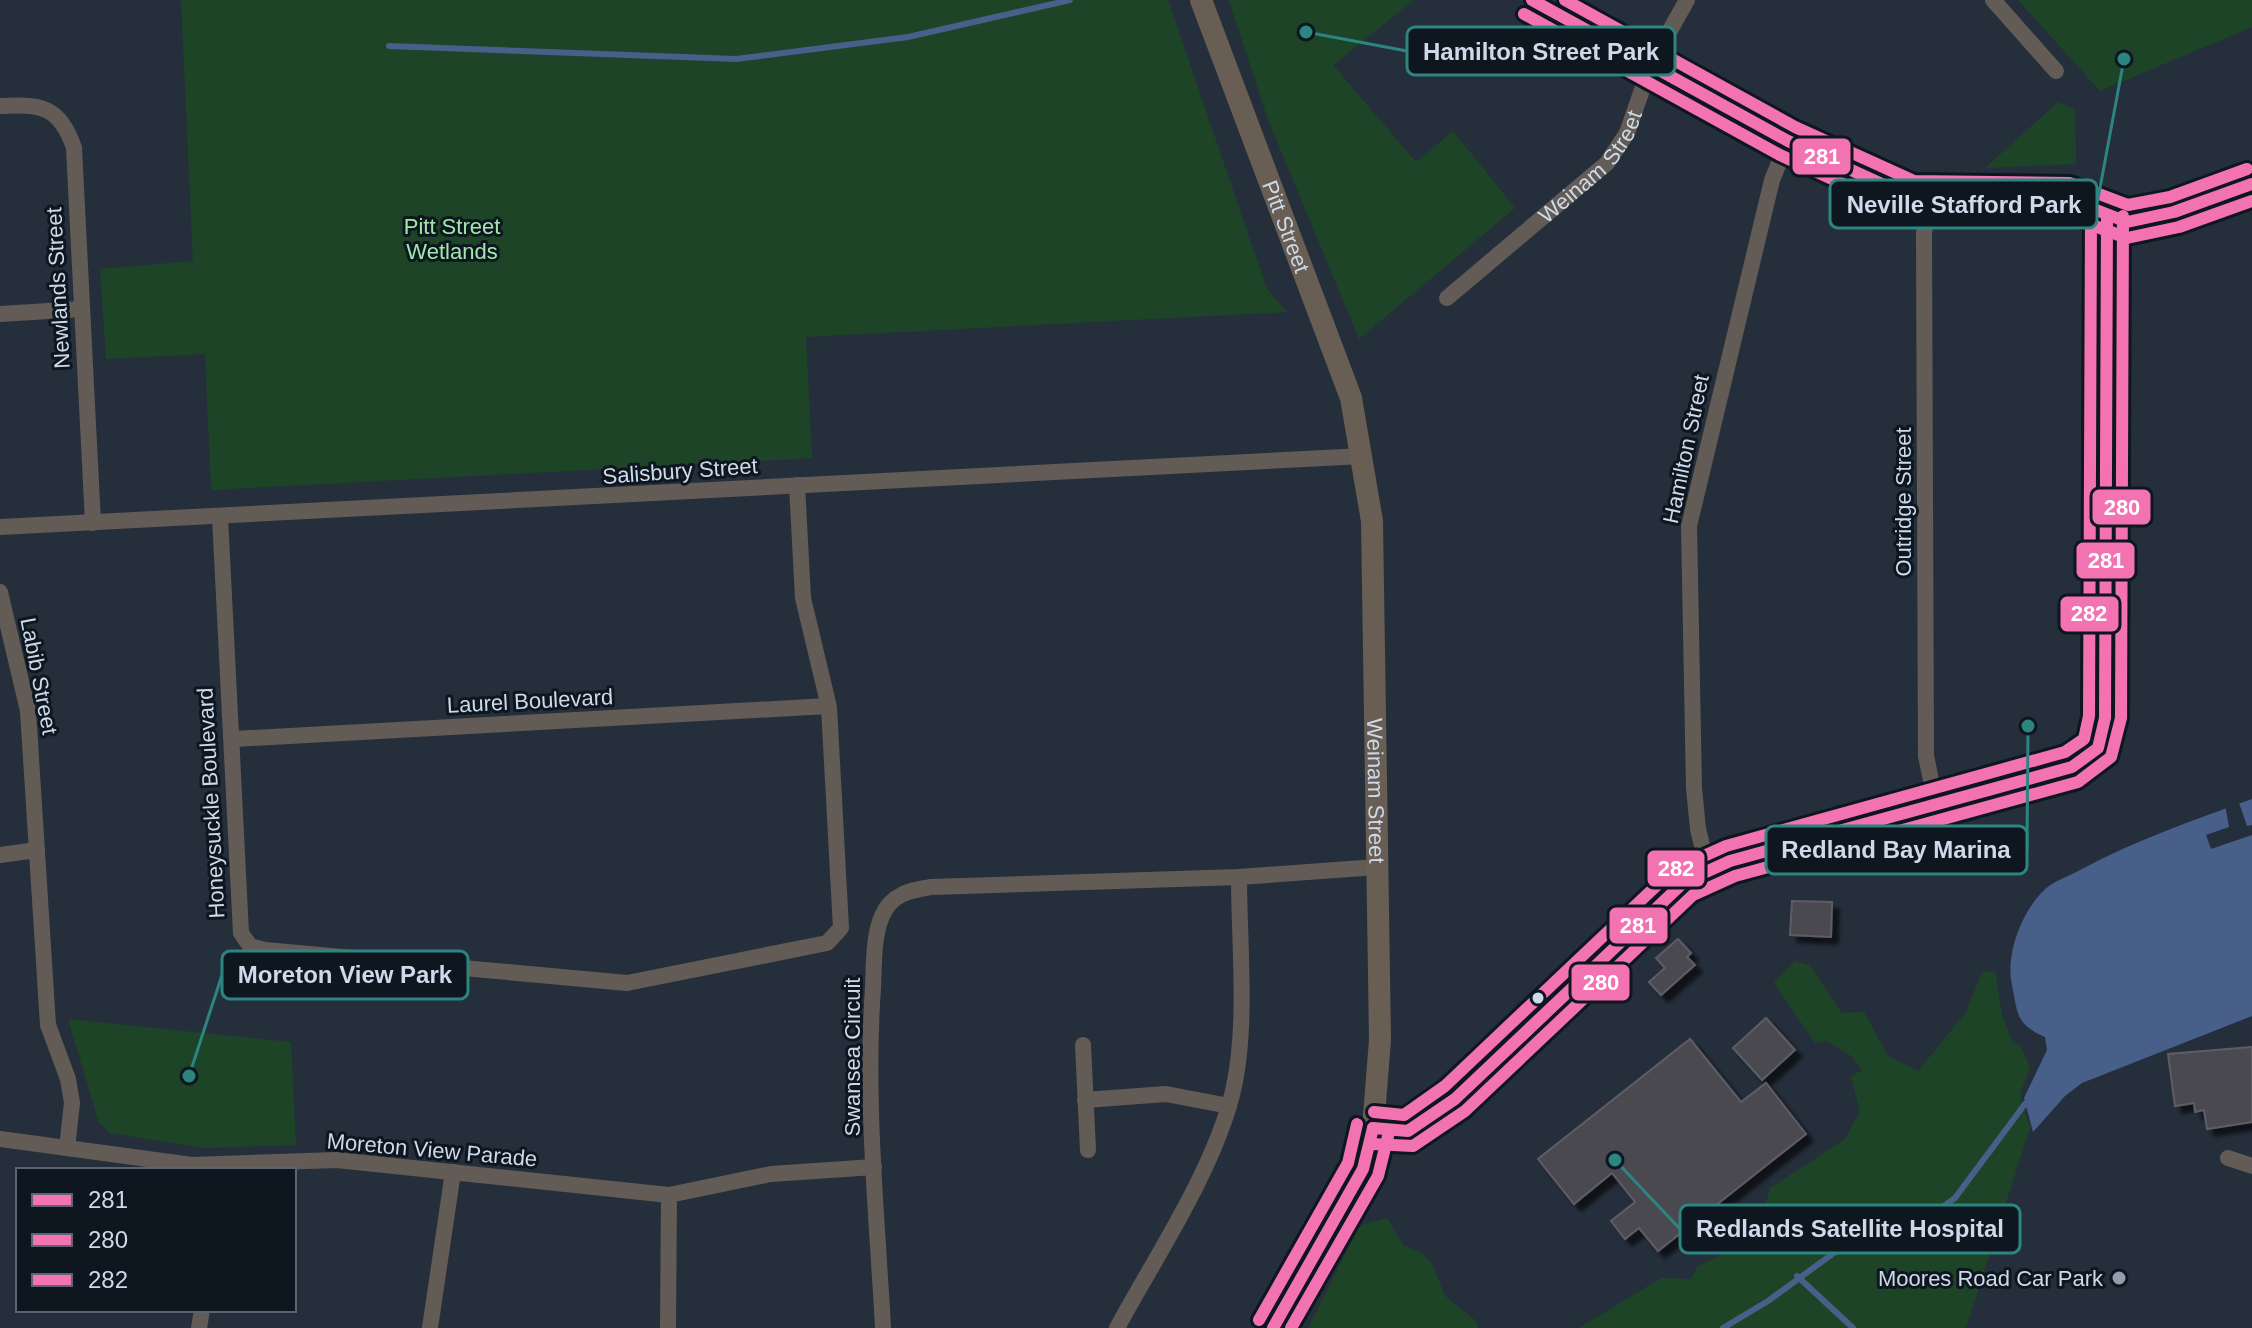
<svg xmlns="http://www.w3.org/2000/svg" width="2252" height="1328" font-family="Helvetica,sans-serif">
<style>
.green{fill:#1e4427}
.water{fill:#485f8a}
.pier{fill:#252f3c}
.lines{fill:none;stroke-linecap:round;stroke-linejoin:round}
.stream{stroke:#485f8a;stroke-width:6}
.building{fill:#494850;stroke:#5f5c65;stroke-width:2;filter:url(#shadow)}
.street{stroke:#635c56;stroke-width:16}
.secondary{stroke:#685e54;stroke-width:22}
.bus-1-casing{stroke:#0e1620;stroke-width:18}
.bus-2-casing{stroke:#0e1620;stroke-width:18}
.bus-3-casing{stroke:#0e1620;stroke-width:18}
.bus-1{stroke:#f272b2;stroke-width:12}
.bus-2{stroke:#f272b2;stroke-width:12}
.bus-3{stroke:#f272b2;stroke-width:12}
.bus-dot{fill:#ced9e9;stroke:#0e1620;stroke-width:3}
.poi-dot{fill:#939eac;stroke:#0e1620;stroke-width:3}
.labels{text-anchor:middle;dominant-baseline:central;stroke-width:6;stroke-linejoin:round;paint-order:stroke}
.street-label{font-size:22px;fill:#ced9e9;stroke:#0e1620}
.park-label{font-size:22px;fill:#a2e7aa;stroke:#0e1620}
.poi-label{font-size:22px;fill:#ced9e9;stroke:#0e1620;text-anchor:end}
.leader{fill:none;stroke:#2c8580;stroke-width:3}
.callout-dot{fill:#2c8580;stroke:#0e1620;stroke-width:3}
.callout{fill:#0e1620;stroke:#2c8580;stroke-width:3}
.callout-label{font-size:24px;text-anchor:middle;font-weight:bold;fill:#ced9e9}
.line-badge{stroke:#0e1620;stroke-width:3}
.badge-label{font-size:22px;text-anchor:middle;font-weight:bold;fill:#fff}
</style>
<defs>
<filter id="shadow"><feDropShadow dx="7" dy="7" stdDeviation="2" flood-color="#0009"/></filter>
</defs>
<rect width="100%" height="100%" fill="#252f3c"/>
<g class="green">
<polygon points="181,0 1168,0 1267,289 1287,312 806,337 812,458 211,490 205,354 106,359 100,269 193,261"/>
<polygon points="1229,0 1414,0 1333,65 1416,162 1453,131 1515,208 1359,339 1267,117"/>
<polygon points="2018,0 2252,0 2252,27 2100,91"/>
<polygon points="2058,102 2075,110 2076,164 1985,168"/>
<polygon points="1795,961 1810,965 1842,1013 1864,1012 1888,1056 1918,1071 1966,1012 1982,972 1995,971 2002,1014 2013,1043 2020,1045 2030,1067 2020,1094 2030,1128 1966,1328 1579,1328 1661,1278 1691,1279 1697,1267 1758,1235 1770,1188 1845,1139 1860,1111 1851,1077 1862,1070 1851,1056 1827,1041 1815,1043 1774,983"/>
<polygon points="68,1019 291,1042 296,1145 204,1148 110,1133 99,1123"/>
<polygon points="1387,1218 1403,1245 1421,1252 1432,1264 1445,1296 1476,1321 1478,1328 1308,1328 1360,1225"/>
</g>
<path class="water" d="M2252,799V1016L2082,1083L2065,1096L2033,1132L2024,1098L2047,1050L2045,1037C2016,1024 2018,1015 2012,985C2005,954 2023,906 2049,886C2059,879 2071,875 2082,869C2136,840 2194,820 2252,799Z"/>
<polygon class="pier" points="2238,800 2247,826 2252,825 2252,835 2211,849 2206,835 2229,827 2225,805"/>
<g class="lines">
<g class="stream">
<polyline points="389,46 736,59 908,37 1070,0"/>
<polyline points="1797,1276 1853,1328"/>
<polyline points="1723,1328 1768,1301 1853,1239 1915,1227 1955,1198 2025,1104"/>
</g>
</g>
<g class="building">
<polygon points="1792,901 1832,902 1831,937 1790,935"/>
<polygon points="1678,939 1691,953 1687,957 1695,965 1661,995 1649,982 1665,968 1656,958"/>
<polygon points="1766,1018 1795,1050 1762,1080 1733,1048"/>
<polygon points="1690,1039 1741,1102 1766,1083 1806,1134 1658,1251 1639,1228 1625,1239 1611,1221 1635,1202 1612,1173 1574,1204 1538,1159"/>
<polygon points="2252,1047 2252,1122 2207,1129 2204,1110 2195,1112 2194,1103 2175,1106 2168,1054"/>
</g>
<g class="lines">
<g class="street">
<polyline points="1993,0 2056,71"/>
<path d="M0,106C41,104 60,106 74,148L93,523"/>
<polyline points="1929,200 1924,234 1926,756 1936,804"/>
<path id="s1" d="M1447,298L1607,163L1627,133L1651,64L1687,0"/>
<polyline points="0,314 81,309"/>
<polyline points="220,517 241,933 250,946 265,950 627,983 827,943 841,928 829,707 803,598 797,485"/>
<polyline points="0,527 1363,456"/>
<polyline points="0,592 28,711 48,1025 68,1079 72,1103 67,1148"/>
<polyline points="234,739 828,706"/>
<polyline points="0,855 37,850"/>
<polyline points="1708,870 1698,829 1694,788 1689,526 1772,180 1788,141"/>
<polyline points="1083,1045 1088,1150"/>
<polyline points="1085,1100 1166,1094 1229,1106"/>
<polyline points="1373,1128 1408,1131 1455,1099 1684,882 1730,861 2072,767 2090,757 2104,732 2107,216 2086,203 2068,199 1910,197 1788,141 1532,0"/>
<polyline points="0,1139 192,1165 337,1160 669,1195 771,1174 874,1167"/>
<polyline points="2228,1158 2252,1166"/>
<polyline points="199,1328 202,1310"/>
<polyline points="430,1328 453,1172"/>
<polyline points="668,1328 669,1195"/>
<path d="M883,1328C877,1215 865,1101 873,988C874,965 873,937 882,916C891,894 911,890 931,887L1239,877L1377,867"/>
<path d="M1117,1328C1156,1256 1214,1170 1233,1091C1248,1026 1239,944 1239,877"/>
</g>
<path class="secondary" id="s2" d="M1201,0L1351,398L1372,521L1380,1040L1373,1128L1363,1169L1273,1328"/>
<g class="bus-1-casing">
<g id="bus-1">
<polyline points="1532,0 1788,141 1910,197 2068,199 2127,222 2174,212 2252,184"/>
<polyline points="1373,1128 1408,1131 1455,1099 1684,882 1730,861 2072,767 2098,748 2105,718 2107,216"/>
<polyline points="1273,1328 1363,1169 1373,1128"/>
</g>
</g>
<g class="bus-2-casing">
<g id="bus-2">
<polyline points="1524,14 1780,155 1906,213 2065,215 2127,238 2179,227 2252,201"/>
<polyline points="1372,1144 1413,1146 1465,1111 1693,895 1735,876 2078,782 2111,757 2121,718 2123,216"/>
<polyline points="1291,1328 1378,1176 1389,1132"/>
</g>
</g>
<g class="bus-3-casing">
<g id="bus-3">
<polyline points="1565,0 1795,127 1914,181 2070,183 2128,205 2170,197 2247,169"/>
<polyline points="1374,1112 1404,1115 1445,1086 1673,870 1726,846 2065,752 2084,739 2089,716 2091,216"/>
<polyline points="1259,1320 1348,1163 1357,1124"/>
</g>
</g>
<use href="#bus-1" class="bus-1"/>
<use href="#bus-2" class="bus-2"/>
<use href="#bus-3" class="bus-3"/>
</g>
<circle class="bus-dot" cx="1538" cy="998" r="7"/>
<circle class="poi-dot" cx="2119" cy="1278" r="8"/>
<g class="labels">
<g class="street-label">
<text stroke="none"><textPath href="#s1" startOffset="196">Weinam Street</textPath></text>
<text stroke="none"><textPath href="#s2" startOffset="242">Pitt Street</textPath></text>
<text transform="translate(58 288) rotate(-93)">Newlands Street</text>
<text transform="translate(1686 449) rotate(-78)">Hamilton Street</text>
<text transform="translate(680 471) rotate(-4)">Salisbury Street</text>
<text transform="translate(1903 502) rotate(-90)">Outridge Street</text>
<text transform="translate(39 676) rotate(79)">Labib Street</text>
<text transform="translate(530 701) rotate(-3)">Laurel Boulevard</text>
<text stroke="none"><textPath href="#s2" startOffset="820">Weinam Street</textPath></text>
<text transform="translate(211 803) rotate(-93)">Honeysuckle Boulevard</text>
<text transform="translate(852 1057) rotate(-90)">Swansea Circuit</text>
<text transform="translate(432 1150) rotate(5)">Moreton View Parade</text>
</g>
<g class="park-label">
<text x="452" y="226">Pitt Street<tspan x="452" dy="25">Wetlands</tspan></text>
</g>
<g class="poi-label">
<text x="2103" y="1278">Moores Road Car Park</text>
</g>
</g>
<path class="leader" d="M1306 32L1407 51M2124 59L2097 204M2028 726L2027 850M189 1076L222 975M1615 1160L1680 1229"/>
<g class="callout-dot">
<circle cx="1306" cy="32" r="8"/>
<circle cx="2124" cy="59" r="8"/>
<circle cx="2028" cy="726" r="8"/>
<circle cx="189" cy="1076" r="8"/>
<circle cx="1615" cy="1160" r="8"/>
</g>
<g class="callout">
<rect x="1407" y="27" width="268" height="48" rx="8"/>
<rect x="1830" y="180" width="267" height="48" rx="8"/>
<rect x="1766" y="826" width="261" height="48" rx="8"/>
<rect x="222" y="951" width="246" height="48" rx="8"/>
<rect x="1680" y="1205" width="340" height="48" rx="8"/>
</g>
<g class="callout-label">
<text x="1541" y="60">Hamilton Street Park</text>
<text x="1964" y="213">Neville Stafford Park</text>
<text x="1896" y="858">Redland Bay Marina</text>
<text x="345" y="983">Moreton View Park</text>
<text x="1850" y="1237">Redlands Satellite Hospital</text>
</g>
<g class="line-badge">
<rect x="1791" y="137" width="61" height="39" rx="8" fill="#f272b2"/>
<rect x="2091" y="488" width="61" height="38" rx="8" fill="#f272b2"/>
<rect x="2075" y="541" width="61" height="39" rx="8" fill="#f272b2"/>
<rect x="2059" y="595" width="61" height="38" rx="8" fill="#f272b2"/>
<rect x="1646" y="849" width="60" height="39" rx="8" fill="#f272b2"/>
<rect x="1608" y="906" width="61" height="39" rx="8" fill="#f272b2"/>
<rect x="1570" y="963" width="61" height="39" rx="8" fill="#f272b2"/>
</g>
<g class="badge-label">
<text x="1822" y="164">281</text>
<text x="2122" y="515">280</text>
<text x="2106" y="568">281</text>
<text x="2089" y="621">282</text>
<text x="1676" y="876">282</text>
<text x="1638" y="933">281</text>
<text x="1601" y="990">280</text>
</g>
<rect x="16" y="1168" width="280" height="144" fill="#0e1620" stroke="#5b6470" stroke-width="2"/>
<rect x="32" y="1194" width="40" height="12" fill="#f272b2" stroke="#5b6470" stroke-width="2"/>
<text x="88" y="1208" font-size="24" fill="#ced9e9">281</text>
<rect x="32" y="1234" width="40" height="12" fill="#f272b2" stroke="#5b6470" stroke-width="2"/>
<text x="88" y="1248" font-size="24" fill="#ced9e9">280</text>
<rect x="32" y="1274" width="40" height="12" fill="#f272b2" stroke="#5b6470" stroke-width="2"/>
<text x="88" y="1288" font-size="24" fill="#ced9e9">282</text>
</svg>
